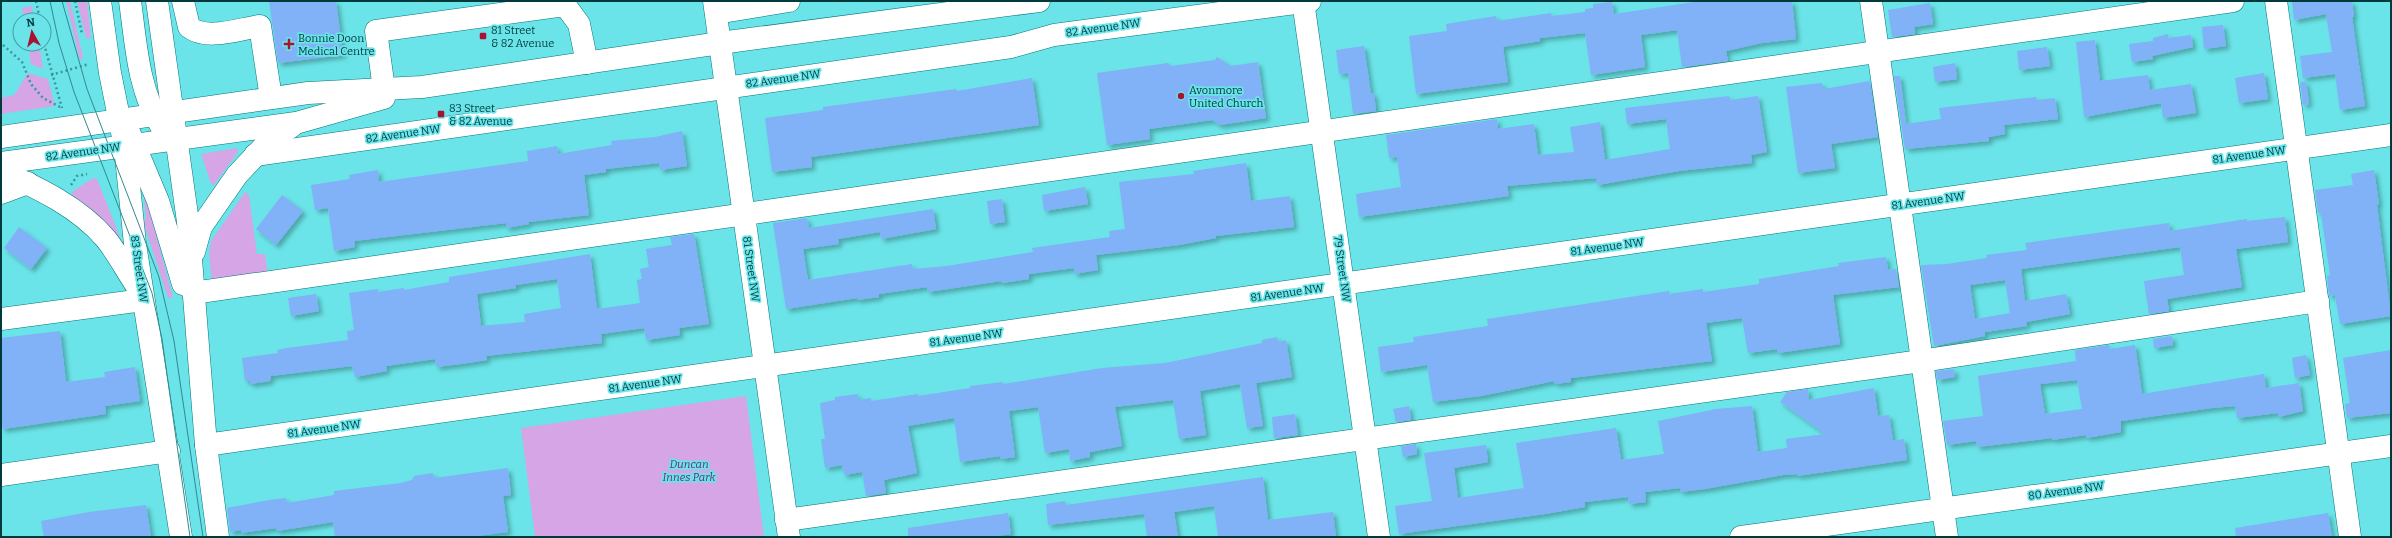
<svg xmlns="http://www.w3.org/2000/svg" width="2392" height="538" font-family="Bitter,serif">
<style>
.green{fill:#d5a5e5}
.building{fill:#81b1f7;fill-rule:evenodd;filter:url(#shadow)}
.lines{fill:none;stroke-linecap:round;stroke-linejoin:round}
.minor-casing{stroke:#007679;stroke-width:23}
.major-casing{stroke:#007679;stroke-width:23}
.path{stroke:#399699;stroke-width:2.5;stroke-dasharray:2 3;stroke-linecap:butt}
.minor{stroke:#fff;stroke-width:22}
.major{stroke:#fff;stroke-width:22}
.tram{stroke:#31898c;stroke-width:1}
.poi-dot{fill:#a91233;stroke:#6ae4e8;stroke-width:1.5}
.labels{text-anchor:middle;dominant-baseline:central;stroke-width:3.5;stroke-linejoin:round;paint-order:stroke}
.street-label{font-size:11px;fill:#003a3c;stroke:#6ae4e8}
.poi-label{font-size:11px;fill:#003a3c;stroke:#6ae4e8;text-anchor:start}
.park-label{font-size:11px;font-style:italic;fill:#6b2a7d;stroke:#6ae4e8}
</style>
<defs>
<filter id="shadow"><feDropShadow dx="3.5" dy="3.5" stdDeviation="2" flood-color="#0004"/></filter>
</defs>
<rect width="100%" height="100%" fill="#6ae4e8"/>
<g class="green">
<polygon points="66,1 70,1 83,57 80,61"/>
<polygon points="77,1 87,1 91,38 86,38"/>
<polygon points="32,6 34,20 24,20 22,8"/>
<polygon points="28,44 39,44 43,69 31,64"/>
<polygon points="28,73 48,79 55,106 1,114 1,98 14,95"/>
<polygon points="237,148 238,152 214,185 211,184 201,154"/>
<polygon points="93,178 97,179 120,237 72,197 72,192"/>
<polygon points="245,192 249,195 257,254 265,254 268,275 212,282 209,254 211,241"/>
<polygon points="144,196 146,197 173,298 168,298 143,221 146,220"/>
<polygon points="746,396 764,537 535,537 521,428"/>
</g>
<g class="building">
<polygon points="269,1 336,1 343,55 278,63"/>
<polygon points="1701,1 1792,1 1796,39 1762,43 1726,51 1728,61 1682,67 1677,30 1641,35 1645,67 1591,75 1585,33 1540,38 1540,41 1503,47 1508,82 1416,94 1409,36 1447,31 1446,24 1496,16 1497,21 1551,13 1552,16 1585,12 1585,9 1593,8 1593,4 1612,2 1614,14"/>
<polygon points="2292,1 2352,1 2354,17 2352,17 2365,106 2340,110 2335,74 2303,78 2300,56 2332,52 2326,14 2294,20"/>
<polygon points="1930,3 1933,24 1914,27 1915,34 1892,37 1888,10"/>
<polygon points="2223,25 2226,46 2204,49 2202,27"/>
<polygon points="2168,34 2168,38 2191,35 2193,47 2152,56 2153,59 2132,62 2129,44 2153,41 2153,38"/>
<polygon points="2095,40 2100,81 2148,75 2150,90 2191,84 2196,113 2163,118 2161,103 2084,117 2076,42"/>
<polygon points="1364,46 1371,94 1374,93 1376,111 1353,114 1348,73 1339,74 1336,50"/>
<polygon points="2047,47 2050,66 2019,70 2017,51"/>
<polygon points="1217,57 1231,66 1258,62 1266,118 1220,125 1212,120 1149,129 1150,139 1107,145 1097,73 1168,63 1171,66 1215,60"/>
<polygon points="1955,63 1957,79 1935,82 1933,67"/>
<polygon points="2264,73 2268,99 2239,103 2235,78"/>
<polygon points="1894,76 1900,76 1906,124 1941,119 1939,108 2036,97 2037,100 2055,98 2058,119 2004,125 2005,134 1989,137 1989,141 1905,149"/>
<polygon points="1032,78 1039,125 811,157 812,167 772,172 765,118 823,110 823,107 956,89 957,91"/>
<polygon points="1870,81 1878,137 1831,144 1835,168 1798,173 1786,87 1822,83 1823,89"/>
<polygon points="2300,82 2306,82 2309,104 2303,105"/>
<polygon points="1729,96 1730,100 1758,96 1767,152 1751,155 1752,163 1679,171 1597,185 1596,178 1507,186 1509,196 1359,217 1356,194 1401,187 1397,157 1389,158 1386,135 1497,119 1498,129 1534,124 1538,155 1574,152 1570,127 1600,122 1605,160 1670,149 1666,119 1627,124 1625,108"/>
<polygon points="682,131 687,166 660,170 659,163 606,169 606,172 584,175 589,215 528,222 529,224 506,228 506,223 354,241 355,247 334,251 328,208 315,210 311,185 350,179 349,175 378,170 379,182 528,161 527,151 557,146 558,154 612,145 611,141 655,137"/>
<polygon points="1246,163 1251,201 1290,196 1294,227 1216,236 1216,238 1179,245 1096,255 1098,270 1074,274 1074,268 1029,274 1029,279 1002,283 1001,281 928,292 927,287 879,294 879,297 857,300 857,298 786,309 773,223 807,218 809,228 933,209 936,229 881,239 880,232 838,239 839,244 803,249 808,280 912,264 913,269 947,266 1033,252 1032,248 1110,237 1109,231 1125,229 1119,182 1194,174 1193,171"/>
<polygon points="2374,170 2379,204 2377,205 2391,316 2340,324 2335,295 2329,296 2327,276 2330,275 2321,213 2318,213 2315,190 2353,185 2351,174"/>
<polygon points="1085,187 1088,204 1044,211 1042,195"/>
<polygon points="282,195 303,211 276,245 256,229"/>
<polygon points="1002,199 1005,222 990,224 987,201"/>
<path d="M2285,217L2288,242L2236,249L2242,287L2167,299L2169,311L2149,314L2144,281L2184,275L2180,247L2021,269L2025,301L2066,294L2070,314L2026,322L2027,326L1985,332V336L1934,346L1921,265L1947,264L1987,258L1986,255L2027,250L2025,243L2132,228L2169,223L2170,231L2247,219V221ZM2005,280L2010,313L1975,319L1970,285Z"/>
<polygon points="19,227 47,248 31,269 4,248"/>
<path d="M694,234L709,324L679,328L680,335L646,340L644,328L601,334L602,343L486,356L487,360L461,364L436,367L435,359L386,366L387,371L355,377L352,366L271,376L270,381L250,384V381H245L242,358L278,353L277,350L287,348L348,340L347,331L354,330L349,293L378,289V292L404,288V290L449,282V277L590,254L597,309L640,303L637,280L642,279L640,269L649,267L646,249L672,245L670,237ZM557,279L561,308L524,314L525,322L481,326L477,294L516,288V285Z"/>
<polygon points="1886,257 1888,270 1896,269 1899,287 1833,295 1840,344 1778,353 1777,349 1748,353 1742,318 1706,323 1712,361 1571,378 1571,382 1555,384 1554,381 1481,396 1433,402 1427,365 1381,372 1378,347 1414,342 1413,337 1488,326 1487,319 1669,291 1669,294 1703,289 1703,292 1759,284 1759,279 1839,266 1838,263"/>
<polygon points="316,294 319,311 291,316 288,298"/>
<polygon points="60,331 66,382 105,377 104,372 135,367 140,401 105,406 106,414 3,429 1,425 1,338"/>
<polygon points="2172,336 2173,345 2154,348 2153,339"/>
<polygon points="1277,337 1278,342 1286,340 1292,377 1256,383 1263,426 1247,428 1240,384 1200,391 1206,435 1179,439 1173,400 1115,407 1122,446 1090,452 1090,457 1070,461 1069,449 1045,453 1038,407 1009,411 1015,457 1001,459 1000,456 960,462 954,418 908,426 917,473 884,480 886,493 866,496 862,472 844,475 842,465 825,468 821,439 825,439 820,403 835,400 835,397 858,394 858,400 871,398 871,401 918,394 918,396 970,388 970,386 1003,382 1003,384 1102,368 1165,363 1262,343 1262,340"/>
<path d="M2109,345L2110,349L2135,345L2142,394L2264,374L2266,388L2299,383L2303,411L2278,417V413L2237,418L2235,406L2212,408L2121,421V432L2086,438V435L2052,440V438L1977,447L1976,441L1947,445L1943,421L1983,416L1978,376L2076,361L2075,350ZM2077,380L2082,409L2045,414L2040,384Z"/>
<polygon points="2391,350 2391,413 2347,418 2345,404 2350,403 2343,358"/>
<polygon points="2306,355 2310,375 2295,378 2292,358"/>
<polygon points="1954,369 1955,377 1937,380 1936,371"/>
<polygon points="1874,388 1878,416 1889,415 1893,441 1904,439 1907,460 1797,476 1797,474 1783,475 1705,489 1680,492 1680,488 1645,492 1646,502 1629,504 1628,497 1585,502 1585,507 1545,514 1399,534 1395,506 1432,501 1424,453 1486,445 1488,462 1454,468 1458,498 1524,488 1516,443 1616,428 1621,460 1664,454 1658,421 1716,409 1752,406 1758,452 1787,448 1786,439 1825,434 1780,402 1787,392 1808,389 1809,400"/>
<polygon points="1409,406 1411,420 1396,422 1393,409"/>
<polygon points="1295,414 1298,435 1274,438 1272,417"/>
<polygon points="1416,444 1417,454 1403,457 1401,446"/>
<polygon points="508,468 511,495 503,496 508,532 469,537 335,537 333,522 277,531 276,528 241,533 241,530 230,532 227,508 269,500 286,498 287,503 334,495 334,491 401,483 412,480 414,476 433,473 434,478"/>
<polygon points="1263,477 1268,520 1333,512 1336,537 1218,537 1214,506 1174,512 1178,537 1147,537 1144,514 1048,525 1046,504 1065,501 1066,505"/>
<polygon points="146,505 151,537 44,537 41,521 89,512"/>
<polygon points="1008,513 1011,534 991,537 908,537 908,528"/>
<polygon points="2328,513 2332,537 2236,537 2235,528"/>
</g>
<g class="lines">
<g class="minor-casing">
<g id="minor">
<path d="M183,1L189,27C207,41 238,29 260,26L271,98"/>
<polyline points="714,1 789,537"/>
<polyline points="1303,1 1379,537"/>
<polyline points="1871,1 1947,537"/>
<polyline points="2276,1 2350,537"/>
<polyline points="716,13 789,1"/>
<polyline points="384,89 376,31 565,5 579,24 587,63"/>
<polyline points="255,155 1011,47 1054,35 1310,1"/>
<polyline points="1,193 28,183"/>
<polyline points="193,293 2233,1"/>
<polyline points="1,319 143,300"/>
<polyline points="206,445 2391,135"/>
<polyline points="1,475 169,451"/>
<polyline points="786,520 1921,361 2318,301"/>
<polyline points="1741,537 2391,446"/>
</g>
</g>
<g class="major-casing">
<g id="major">
<polyline points="100,1 110,73 125,147 135,244 181,537"/>
<path d="M130,1C136,44 138,89 161,126"/>
<polyline points="157,1 188,222 206,445 218,537"/>
<polyline points="129,132 158,201 183,284"/>
<polyline points="1,137 308,93 422,87 720,43 1039,1"/>
<polyline points="1,163 296,123 384,98"/>
<path d="M1,171C38,188 79,207 106,239C118,254 127,272 138,288"/>
<polyline points="194,252 201,227 237,175 268,142 292,126"/>
</g>
</g>
<g class="path">
<polyline points="36,1 40,20"/>
<polyline points="75,1 82,34"/>
<polyline points="44,44 62,108"/>
<polyline points="3,45 22,62 31,84 43,98 60,107"/>
<polyline points="51,75 89,64"/>
<polyline points="71,185 77,176 87,174"/>
</g>
<use href="#minor" class="minor"/>
<use href="#major" class="major"/>
<g class="tram">
<polyline points="50,1 59,43 74,92 152,293 162,339 190,537"/>
<polyline points="62,1 87,89 159,277 174,341 203,537"/>
</g>
</g>
<g class="poi-dot">
<rect x="479" y="32" width="8" height="8" rx="2"/>
<path d="M287 38h4v4h4v4h-4v4h-4v-4h-4v-4h4z"/>
<circle cx="1181" cy="96" r="4"/>
<rect x="437" y="110" width="8" height="8" rx="2"/>
</g>
<g class="labels">
<g class="street-label">
<text transform="translate(1103 28) rotate(-8)">82 Avenue NW</text>
<text transform="translate(783 79) rotate(-8)">82 Avenue NW</text>
<text transform="translate(403 134) rotate(-8)">82 Avenue NW</text>
<text transform="translate(83 152) rotate(-8)">82 Avenue NW</text>
<text transform="translate(2249 155) rotate(-8)">81 Avenue NW</text>
<text transform="translate(1928 201) rotate(-8)">81 Avenue NW</text>
<text transform="translate(1607 247) rotate(-8)">81 Avenue NW</text>
<text transform="translate(139 269) rotate(82)">83 Street NW</text>
<text transform="translate(751 269) rotate(82)">81 Street NW</text>
<text transform="translate(1342 269) rotate(82)">79 Street NW</text>
<text transform="translate(1287 293) rotate(-8)">81 Avenue NW</text>
<text transform="translate(966 338) rotate(-8)">81 Avenue NW</text>
<text transform="translate(645 384) rotate(-8)">81 Avenue NW</text>
<text transform="translate(324 429) rotate(-8)">81 Avenue NW</text>
<text transform="translate(2066 491) rotate(-8)">80 Avenue NW</text>
</g>
<g class="poi-label">
<text x="491" y="30">81 Street<tspan x="491" dy="13">&amp; 82 Avenue</tspan></text>
<text x="298" y="38">Bonnie Doon<tspan x="298" dy="13">Medical Centre</tspan></text>
<text x="1189" y="90">Avonmore<tspan x="1189" dy="13">United Church</tspan></text>
<text x="449" y="108">83 Street<tspan x="449" dy="13">&amp; 82 Avenue</tspan></text>
</g>
<g class="park-label">
<text x="689" y="464">Duncan<tspan x="689" dy="13">Innes Park</tspan></text>
</g>
</g>
<rect width="2392" height="538" fill="none" stroke="#003a3c" stroke-width="4"/>
<g transform="translate(32 32) rotate(352)"><circle r="19" fill="#6ae4e8" stroke="#40a0a3"/>
<path d="M0-3L7 15L0 10L-7 15Z" fill="#a91233"/>
<text y="-6" font-size="11" font-weight="bold" text-anchor="middle" fill="#003a3c">N</text>
</g>
</svg>
